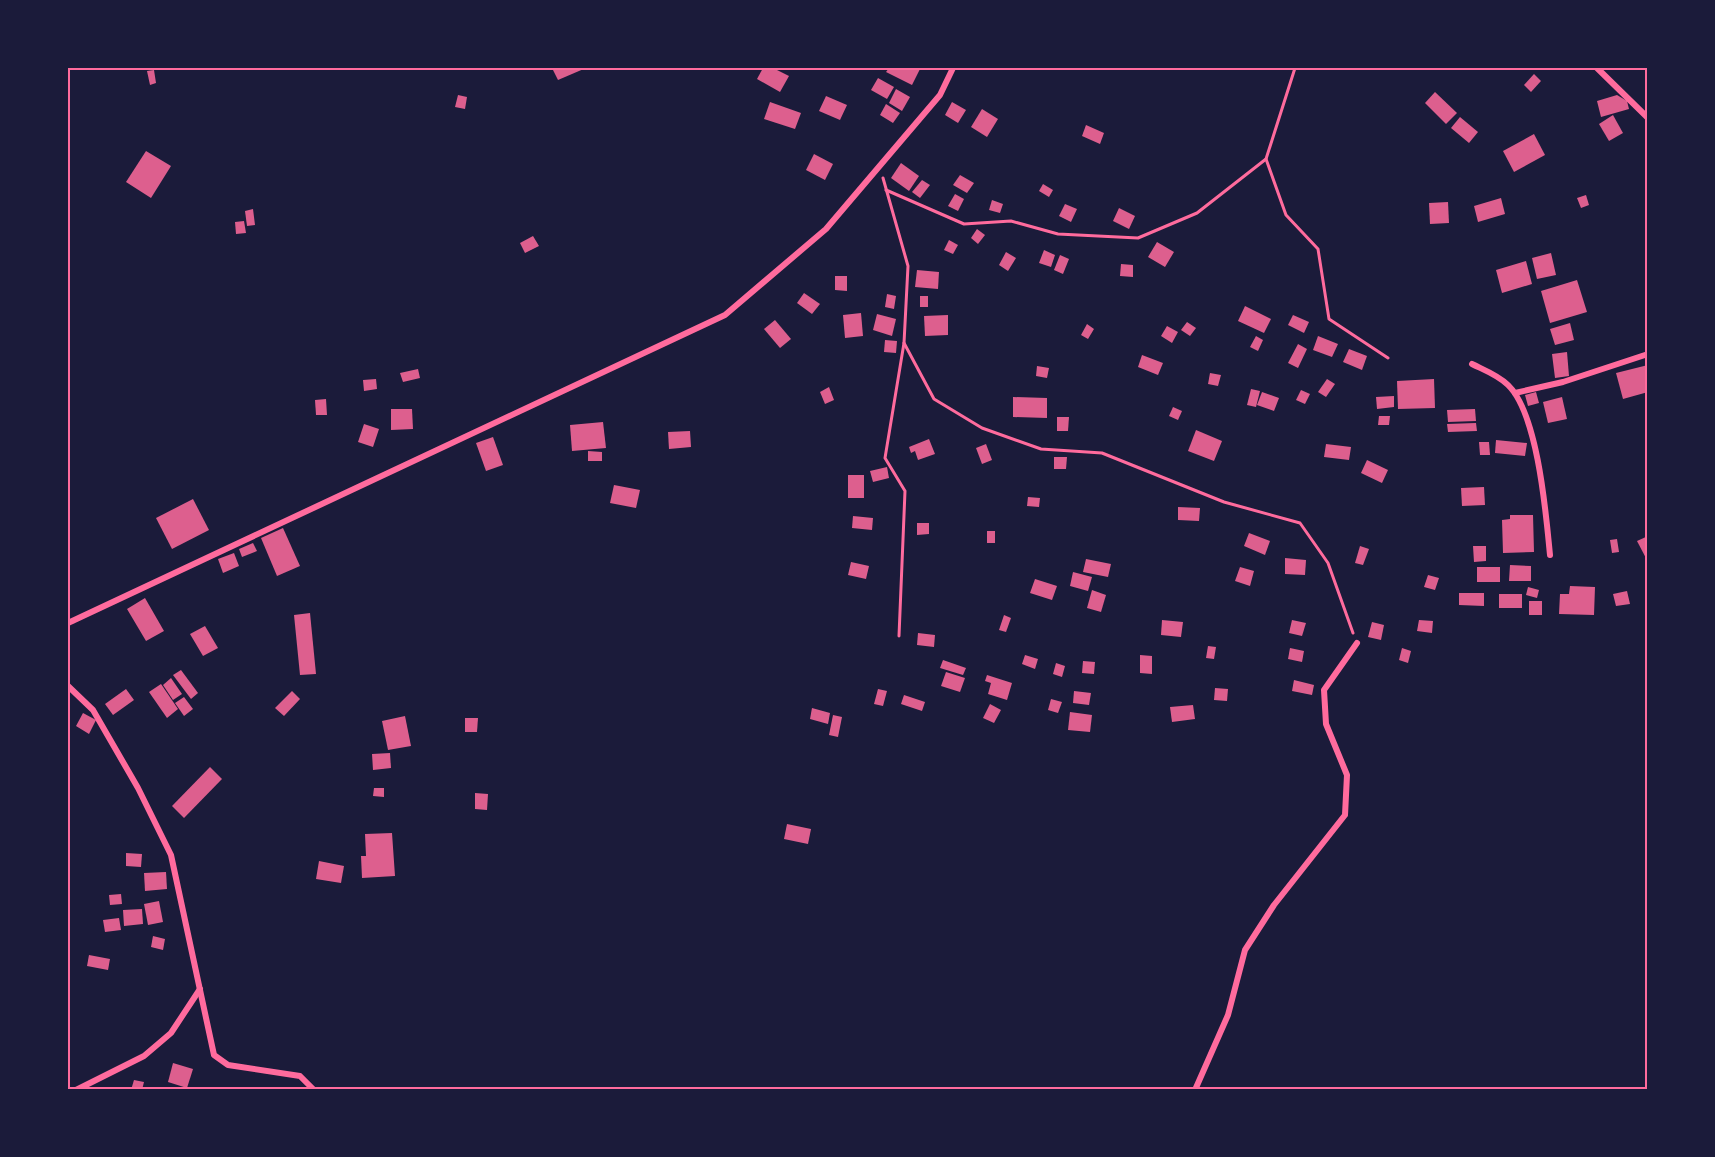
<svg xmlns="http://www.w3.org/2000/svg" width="1715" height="1157" font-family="'Varela Round',sans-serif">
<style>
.building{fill:#dd5f8e}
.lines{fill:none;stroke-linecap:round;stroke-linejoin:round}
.path{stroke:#ff6b9d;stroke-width:3}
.minor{stroke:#ff6b9d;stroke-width:6}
.neatline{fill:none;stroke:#ff6b9d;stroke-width:2}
</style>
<rect width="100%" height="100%" fill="#1b1b3a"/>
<g class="building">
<polygon points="552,68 586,68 558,80"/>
<polygon points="763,68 773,68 789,76 780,92 757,79"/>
<polygon points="889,68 917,68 920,69 912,85 886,72"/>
<polygon points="154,70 156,83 150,85 147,71"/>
<polygon points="1534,74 1541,81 1531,92 1524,85"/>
<polygon points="878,78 894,87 887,99 871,90"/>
<polygon points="896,89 910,97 902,111 889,103"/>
<polygon points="1435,92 1457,113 1446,124 1425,103"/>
<polygon points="458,95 467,97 465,109 455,107"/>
<polygon points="1617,95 1627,101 1629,109 1601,117 1597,101"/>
<polygon points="826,96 847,105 840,120 819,111"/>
<polygon points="770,102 801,113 795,129 764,119"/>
<polygon points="952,102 966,110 958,123 945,115"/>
<polygon points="886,104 900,113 893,123 880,115"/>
<polygon points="982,109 998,119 987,137 971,127"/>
<polygon points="1613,115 1623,133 1609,141 1599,124"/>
<polygon points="1460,117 1478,132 1469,143 1451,128"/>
<polygon points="1086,125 1104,133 1100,144 1082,136"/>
<polygon points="1534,134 1545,155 1514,172 1503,151"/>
<polygon points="146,151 171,166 151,198 126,182"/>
<polygon points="814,154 833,164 825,180 806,170"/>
<polygon points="901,163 919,176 909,191 891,178"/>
<polygon points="960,175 974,183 967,193 953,185"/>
<polygon points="922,180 930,185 920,198 912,192"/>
<polygon points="1043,184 1053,190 1049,197 1039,191"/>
<polygon points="955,194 964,199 958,211 948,206"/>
<polygon points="1586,195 1589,205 1581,208 1577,198"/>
<polygon points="1501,198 1505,214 1478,222 1474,206"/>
<polygon points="992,200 1003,204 1000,213 989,210"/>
<polygon points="1448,202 1449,223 1430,224 1429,203"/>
<polygon points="1065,204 1077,209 1071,222 1059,216"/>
<polygon points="1119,208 1135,216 1129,229 1113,221"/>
<polygon points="253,209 255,225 247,226 245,211"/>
<polygon points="244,221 246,233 236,234 235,222"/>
<polygon points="977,229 985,235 978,244 971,238"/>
<polygon points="533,236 539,246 525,253 520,243"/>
<polygon points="949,240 958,245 953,254 944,250"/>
<polygon points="1157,242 1174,252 1165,267 1148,257"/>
<polygon points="1044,250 1055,255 1051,267 1039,263"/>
<polygon points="1006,252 1016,258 1008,271 999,265"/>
<polygon points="1551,253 1556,275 1537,279 1532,258"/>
<polygon points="1060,255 1069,259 1063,274 1054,270"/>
<polygon points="1526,261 1532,284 1502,293 1496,270"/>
<polygon points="1121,264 1133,265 1133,277 1120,276"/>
<polygon points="917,270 939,272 938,289 915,287"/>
<polygon points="835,276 847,276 847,291 835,290"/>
<polygon points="1577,280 1587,312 1550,323 1541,291"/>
<polygon points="804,293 820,304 812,314 797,303"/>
<polygon points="887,294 896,296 894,309 885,307"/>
<rect x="920" y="296" width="8" height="11"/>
<polygon points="1245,306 1271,319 1264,333 1238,321"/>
<polygon points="861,313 863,336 845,338 843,315"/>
<polygon points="877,314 896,319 892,336 873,330"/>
<polygon points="948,315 948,335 925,336 924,316"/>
<polygon points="1293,315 1309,322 1304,333 1288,325"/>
<polygon points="775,320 791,339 780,348 764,329"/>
<polygon points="1187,322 1196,328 1190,336 1181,330"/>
<polygon points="1570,323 1574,340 1555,345 1550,329"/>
<polygon points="1087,324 1094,329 1088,339 1081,335"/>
<polygon points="1167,326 1178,332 1172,343 1161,336"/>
<polygon points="1256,336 1263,340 1258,351 1250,347"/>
<polygon points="1318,336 1338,344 1332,357 1313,350"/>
<polygon points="885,340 897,341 896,353 884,352"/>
<polygon points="1298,344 1307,349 1298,368 1288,363"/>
<polygon points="1349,349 1367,356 1362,370 1343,362"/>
<polygon points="1567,352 1569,376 1555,378 1552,354"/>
<polygon points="1142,355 1163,363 1158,375 1138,367"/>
<polygon points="1648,365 1648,392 1623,399 1616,373"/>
<polygon points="1037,366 1049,368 1047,378 1036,376"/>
<polygon points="418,369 420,378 403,382 400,373"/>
<polygon points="1210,373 1221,375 1218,386 1208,384"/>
<polygon points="376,379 377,389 364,391 363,380"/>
<polygon points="1327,379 1335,384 1326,397 1318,392"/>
<polygon points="1434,379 1435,408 1398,409 1397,381"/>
<polygon points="829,387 834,400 825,404 820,392"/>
<polygon points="1251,389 1260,391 1256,407 1247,405"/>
<polygon points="1301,390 1310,394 1305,404 1296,400"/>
<polygon points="1262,392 1279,398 1274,411 1257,405"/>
<polygon points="1536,392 1539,403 1528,406 1525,395"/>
<polygon points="1394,396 1394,407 1377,409 1376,397"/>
<polygon points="1013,397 1047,398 1047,418 1013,417"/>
<polygon points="1562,397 1567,419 1548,423 1543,402"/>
<polygon points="326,399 327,415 316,415 315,400"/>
<polygon points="1173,407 1182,411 1178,420 1169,416"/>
<polygon points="391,409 412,409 413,429 391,430"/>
<polygon points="1475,409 1476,421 1448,422 1447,410"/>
<polygon points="1379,416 1390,416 1389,425 1378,425"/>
<polygon points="1057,417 1069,417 1068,431 1057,431"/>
<polygon points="603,422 606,448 572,451 570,425"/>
<polygon points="1476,423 1477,431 1448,432 1447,424"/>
<polygon points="364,424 379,429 373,447 358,442"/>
<polygon points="1196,430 1222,441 1214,461 1188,451"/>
<polygon points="690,431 691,447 669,449 668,432"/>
<polygon points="493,437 503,465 486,471 476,443"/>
<polygon points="929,439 935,454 918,460 915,451 911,453 909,447"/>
<polygon points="1496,440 1527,443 1525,456 1495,453"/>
<polygon points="1479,442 1489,442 1490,455 1480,455"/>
<polygon points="986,444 992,460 982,464 976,448"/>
<polygon points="1326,444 1351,447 1349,460 1324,457"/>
<polygon points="588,451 602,452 602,461 588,461"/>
<polygon points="1054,457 1067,457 1066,469 1054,469"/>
<polygon points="1367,460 1388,470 1382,483 1361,473"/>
<polygon points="887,467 889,478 873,482 870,471"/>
<rect x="848" y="475" width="16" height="23"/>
<polygon points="614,485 640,490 636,508 610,503"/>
<polygon points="1484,487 1485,505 1462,506 1461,488"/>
<polygon points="1028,497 1040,498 1039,507 1027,506"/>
<polygon points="193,499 209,530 172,549 156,518"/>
<polygon points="1178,507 1200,508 1199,521 1178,520"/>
<polygon points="1510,515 1533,515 1534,552 1503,553 1502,520 1510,519"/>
<polygon points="853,516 873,518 872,530 852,528"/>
<polygon points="917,523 929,523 929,534 917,535"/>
<polygon points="283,528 300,566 277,576 261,538"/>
<rect x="987" y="531" width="8" height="12"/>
<polygon points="1249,533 1270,541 1265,555 1244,546"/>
<polygon points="1648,536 1648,562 1637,541"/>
<polygon points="1617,539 1619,552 1612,553 1610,540"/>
<polygon points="253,543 257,551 242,557 239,549"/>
<polygon points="1360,546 1369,549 1363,565 1355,563"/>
<polygon points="1473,546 1486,546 1486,561 1474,562"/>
<polygon points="234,553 239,566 223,573 218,559"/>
<polygon points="1285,558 1306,560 1305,575 1285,574"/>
<polygon points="1086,559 1111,564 1108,577 1083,572"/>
<polygon points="851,562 869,566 866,579 848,575"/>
<polygon points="1510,565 1531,566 1531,581 1509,581"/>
<polygon points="1240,567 1254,571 1250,586 1235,581"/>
<rect x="1477" y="567" width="23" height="15"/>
<polygon points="1073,572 1092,577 1088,591 1070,586"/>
<polygon points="1428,575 1439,578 1435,590 1424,587"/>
<polygon points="1035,579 1057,586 1052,600 1030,593"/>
<polygon points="1570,586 1595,587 1594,615 1559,614 1560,594 1569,594"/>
<polygon points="1528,587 1539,590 1537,598 1526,595"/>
<polygon points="1092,590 1106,595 1101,612 1087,608"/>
<polygon points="1627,591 1630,604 1616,606 1613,594"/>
<polygon points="1459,593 1484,593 1484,606 1459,605"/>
<rect x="1499" y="594" width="23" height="14"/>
<polygon points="145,598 164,631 146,641 127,609"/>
<rect x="1529" y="601" width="13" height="14"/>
<polygon points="310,613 316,674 300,675 294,615"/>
<polygon points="1004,615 1011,618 1006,632 999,630"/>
<polygon points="1162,620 1183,622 1181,637 1161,635"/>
<polygon points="1292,620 1306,623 1302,636 1289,633"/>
<polygon points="1419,620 1433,621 1432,633 1417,631"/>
<polygon points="1372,622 1384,625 1381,640 1368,637"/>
<polygon points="205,626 218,648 203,656 190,634"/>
<polygon points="918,633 935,635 934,647 917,645"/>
<polygon points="1208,646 1216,647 1214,659 1206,658"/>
<polygon points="1290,648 1304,651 1302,662 1288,659"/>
<polygon points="1402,648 1411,651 1408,663 1399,660"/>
<polygon points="1025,655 1038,659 1035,669 1022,664"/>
<polygon points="1140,655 1152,656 1152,674 1140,673"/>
<polygon points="943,660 966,668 963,675 940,668"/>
<polygon points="1083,661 1095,662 1094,674 1082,673"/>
<polygon points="1056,663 1065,666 1062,677 1053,674"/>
<polygon points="181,670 198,693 191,699 173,675"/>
<polygon points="946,672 965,678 960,692 941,686"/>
<polygon points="987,675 1012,683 1007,700 988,694 991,683 985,681"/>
<polygon points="171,678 182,694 173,700 163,685"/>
<polygon points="1294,680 1314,685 1312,695 1292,691"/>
<polygon points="161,684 178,709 167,718 149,692"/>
<polygon points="1215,688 1228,689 1227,701 1214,700"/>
<polygon points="126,689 134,700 113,715 105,704"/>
<polygon points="878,689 887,691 883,706 874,704"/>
<polygon points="292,691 300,699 284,716 275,708"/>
<polygon points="1074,691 1091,693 1089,705 1073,703"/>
<polygon points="904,695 925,702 922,711 901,704"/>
<polygon points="184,697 193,709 184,716 175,703"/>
<polygon points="1051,699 1062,702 1058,713 1048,710"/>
<polygon points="990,704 1001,710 994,723 983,718"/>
<polygon points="1193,705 1195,719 1172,722 1170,707"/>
<polygon points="812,708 830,713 828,724 810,719"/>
<polygon points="1070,712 1092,715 1090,732 1068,730"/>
<polygon points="83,713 96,720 89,734 76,726"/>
<polygon points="833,715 842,717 838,737 829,735"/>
<polygon points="405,716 411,746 388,750 382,721"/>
<polygon points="465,718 478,718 477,732 465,732"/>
<polygon points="390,753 391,768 373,770 372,754"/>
<polygon points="210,767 222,779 184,818 172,806"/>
<polygon points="374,788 384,788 384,797 373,796"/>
<polygon points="475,793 488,794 487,810 475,809"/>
<polygon points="787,824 811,829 808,844 784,839"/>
<polygon points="392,833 395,876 362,878 361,856 366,856 365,834"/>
<polygon points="126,853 142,854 141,867 126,866"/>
<polygon points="319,861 344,866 341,883 316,879"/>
<polygon points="166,872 167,889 145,891 144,873"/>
<polygon points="121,894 122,904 110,905 109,895"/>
<polygon points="159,901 163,922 148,925 144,904"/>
<polygon points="142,909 143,924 124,926 123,910"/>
<polygon points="119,918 121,930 105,932 103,920"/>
<polygon points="153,936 165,939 163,950 151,947"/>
<polygon points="89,955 110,959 108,970 87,966"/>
<polygon points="173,1063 193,1069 187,1088 168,1082"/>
<polygon points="134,1080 144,1082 142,1090 131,1090"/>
</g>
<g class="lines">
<g class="path">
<polyline points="1295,68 1266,159 1286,215 1318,249 1329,319 1388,358"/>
<polyline points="883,178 908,266 904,343 885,458 905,491 899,636"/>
<polyline points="886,190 964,224 1011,221 1058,234 1138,238 1197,213 1266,159"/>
<polyline points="904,343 934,399 982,428 1041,449 1102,453 1224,502 1300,523 1328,563 1353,633"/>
</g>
<g class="minor">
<polyline points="1597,68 1648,118"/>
<path d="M1472,364C1484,370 1498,375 1508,385C1538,414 1546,514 1550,555"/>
<polyline points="1515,393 1563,382 1648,354"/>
<polyline points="68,623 725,315 826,229 940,95 953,68"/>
<polyline points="68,686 93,710 138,788 171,855 214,1055 228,1065 300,1076 314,1090"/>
<polyline points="76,1090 144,1056 171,1033 200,989"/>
<polyline points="1195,1090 1228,1015 1245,950 1274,905 1345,815 1347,775 1326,724 1324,690 1357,643"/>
</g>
</g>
<rect width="1715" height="1157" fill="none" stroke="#1b1b3a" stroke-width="138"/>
<rect x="69" y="69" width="1577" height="1019" class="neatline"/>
</svg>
